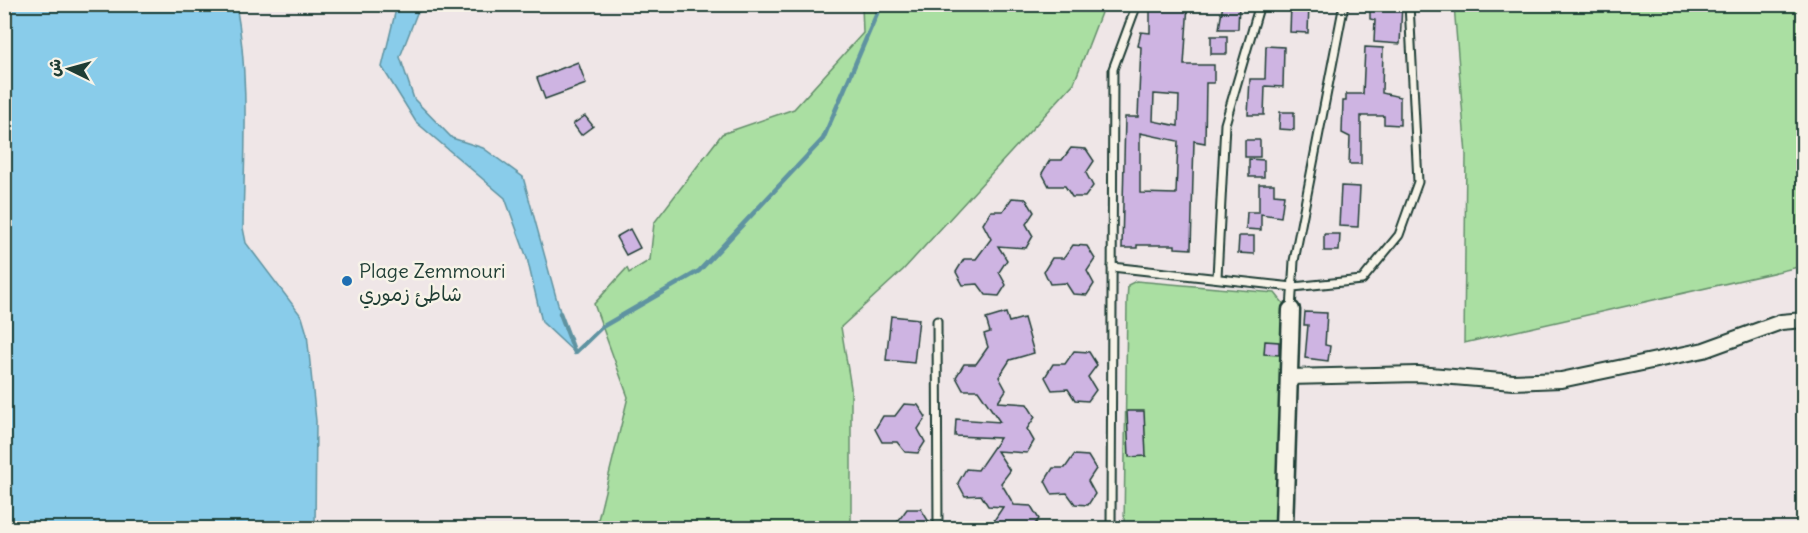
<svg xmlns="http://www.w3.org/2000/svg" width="1808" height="533" font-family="Delius,'Playpen Sans Arabic',sans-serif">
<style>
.green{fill:#aadfa2;stroke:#648e6b;stroke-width:1.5}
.water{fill:#89ccea;stroke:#5f93a1;stroke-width:1.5}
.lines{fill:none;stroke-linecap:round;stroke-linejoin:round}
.stream{stroke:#5f93a1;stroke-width:4.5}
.building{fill:#ceb4e2;stroke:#1f3d34;stroke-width:1.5;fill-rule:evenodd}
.service-casing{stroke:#1f3d34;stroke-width:11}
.minor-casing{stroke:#1f3d34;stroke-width:18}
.tertiary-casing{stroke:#1f3d34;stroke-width:21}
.service{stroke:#f7f3e8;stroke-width:7}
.minor{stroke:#f7f3e8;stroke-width:14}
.tertiary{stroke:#f7f3e8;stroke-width:16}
.poi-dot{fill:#1f6fb2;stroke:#f7f3e8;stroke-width:2}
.labels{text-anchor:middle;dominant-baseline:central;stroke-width:5;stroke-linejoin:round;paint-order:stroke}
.poi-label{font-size:20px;fill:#1f3d34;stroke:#f7f3e8;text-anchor:start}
</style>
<rect width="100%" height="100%" fill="#efe6e7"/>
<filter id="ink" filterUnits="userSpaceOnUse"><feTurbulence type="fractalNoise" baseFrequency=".0167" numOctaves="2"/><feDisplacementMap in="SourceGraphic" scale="12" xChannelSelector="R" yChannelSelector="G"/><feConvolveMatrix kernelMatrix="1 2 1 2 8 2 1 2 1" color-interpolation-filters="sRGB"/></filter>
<g filter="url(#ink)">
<g class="green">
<polygon points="862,5 1104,5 1074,83 903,270 841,327 851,388 851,528 596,528 628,397 594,304 627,268 629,273 650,260 654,223 722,134 794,109 863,33"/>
<polygon points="1454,5 1803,5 1803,266 1464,343 1466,155"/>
<polygon points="1136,281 1275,293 1283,303 1276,528 1124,528 1127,302 1128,285"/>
</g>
<g class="water">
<path d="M4,5H236C250,79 244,153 243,228L246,243L302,317L307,334L316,421L315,528H5Z"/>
<polygon points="397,5 432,5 417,13 400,57 414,99 452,138 483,148 523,177 562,319 575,353 542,322 527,258 505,198 416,122 382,67"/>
</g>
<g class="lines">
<polyline class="stream" points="560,313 575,353 602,327 699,271 823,139 881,4"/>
</g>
<g class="building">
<path d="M1172,4H1188L1184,65H1214V83H1206L1205,143L1194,141L1191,249L1175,248V245H1137V248H1122L1125,117H1138L1141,47L1138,46L1141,32L1150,33V8L1172,9ZM1154,94L1179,96L1178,126L1153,121ZM1140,133L1178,141L1176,194L1140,193Z"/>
<polygon points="1223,4 1239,4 1238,29 1219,29"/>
<polygon points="1291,4 1309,4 1308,33 1290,32"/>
<polygon points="1370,4 1402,4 1400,44 1374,42 1375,20 1370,19"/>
<rect x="1211" y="36" width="16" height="18"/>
<polygon points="1266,46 1284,47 1283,87 1265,86 1264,115 1248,115 1250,79 1265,79"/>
<polygon points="1365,47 1383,48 1382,93 1400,97 1400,125 1384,124 1384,116 1361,116 1361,164 1349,164 1350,137 1342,133 1343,101 1346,101 1346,94 1363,94"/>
<polygon points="578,62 586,84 545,99 537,78"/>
<polygon points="1280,112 1294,112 1294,130 1279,129"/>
<polygon points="585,116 593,126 581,135 573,124"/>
<rect x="1245" y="140" width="15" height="17"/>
<polygon points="1071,148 1086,149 1094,161 1086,173 1093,186 1085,197 1072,197 1065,186 1049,186 1042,173 1050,160 1062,160"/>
<polygon points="1249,159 1264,160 1264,177 1249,177"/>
<polygon points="1259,184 1274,184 1274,194 1284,195 1281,217 1261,214 1261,230 1246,229 1247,212 1259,212"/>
<polygon points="1341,186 1360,187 1358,227 1339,226"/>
<polygon points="1012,198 1026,199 1034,212 1026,224 1033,236 1026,248 998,246 1007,260 999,272 1006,285 999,296 986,295 978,284 963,285 956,272 964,259 976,259 991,239 983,224 991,211 1003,211"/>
<polygon points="630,229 640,248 626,255 616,237"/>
<polygon points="1324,234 1340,234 1339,251 1324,251"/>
<polygon points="1239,236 1254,236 1254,254 1238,253"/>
<polygon points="1073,245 1087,246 1095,259 1087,271 1094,284 1087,295 1073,294 1066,283 1050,284 1044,271 1052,258 1064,258"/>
<polygon points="1305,312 1327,313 1325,345 1330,346 1328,361 1305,358 1308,325 1304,325"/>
<polygon points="1006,313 1009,322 1024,318 1034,353 1010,360 999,377 1006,390 998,402 1027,404 1035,417 1027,429 1034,441 1027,453 997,451 1010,471 1001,483 1014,505 1031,506 1039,519 1032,528 989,528 1003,507 988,506 981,495 965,496 958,483 966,469 978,470 1000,438 955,436 956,419 1000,422 978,390 963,390 956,377 964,364 976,364 988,347 984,334 990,332 986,319"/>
<polygon points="891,316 919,319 914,363 886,360"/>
<polygon points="1265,341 1279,342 1279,355 1264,354"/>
<polygon points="1074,351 1089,352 1097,365 1088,377 1096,390 1088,401 1075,400 1068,389 1052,390 1045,377 1053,364 1065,364"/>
<polygon points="904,404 918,405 926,417 918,429 925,442 918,453 905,452 897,442 882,442 875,429 883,416 895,416"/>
<polygon points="1127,411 1144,411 1146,456 1129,457"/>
<polygon points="1074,455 1088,456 1096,469 1088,481 1095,494 1088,505 1075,504 1067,493 1052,494 1045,481 1053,468 1065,468"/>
<polygon points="907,509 921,509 929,522 925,528 893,528"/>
</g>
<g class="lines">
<g class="service-casing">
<g id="service">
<polyline points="1112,267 1293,287 1362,280 1399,235 1418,182 1409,4"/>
<polyline points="1217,277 1225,124 1260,4"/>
<polyline points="1291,310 1294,261 1344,4"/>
<polyline points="937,321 938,528"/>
<polyline points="1111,528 1113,69 1137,4"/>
</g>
</g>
<g class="minor-casing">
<polyline id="minor" points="1288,377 1418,374 1513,382 1561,380 1704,350 1781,322 1804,320"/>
</g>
<g class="tertiary-casing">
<polyline id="tertiary" points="1284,528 1291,310"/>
</g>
<use href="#service" class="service"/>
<use href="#minor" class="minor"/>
<use href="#tertiary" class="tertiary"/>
</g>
</g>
<circle class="poi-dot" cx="347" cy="281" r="6"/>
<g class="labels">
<g class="poi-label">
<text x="359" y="270">Plage Zemmouri<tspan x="359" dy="23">شاطئ زموري</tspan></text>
</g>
</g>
<rect width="1808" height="533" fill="none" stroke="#f7f3e8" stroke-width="24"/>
<rect x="12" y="12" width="1784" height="509" fill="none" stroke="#1f3d34" stroke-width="2" filter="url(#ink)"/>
<g transform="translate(69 69) rotate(275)" stroke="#f7f3e8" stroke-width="4.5" paint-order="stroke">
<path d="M0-4.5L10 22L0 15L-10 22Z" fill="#1f3d34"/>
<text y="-9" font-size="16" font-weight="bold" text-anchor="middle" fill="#1f3d34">ش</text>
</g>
</svg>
